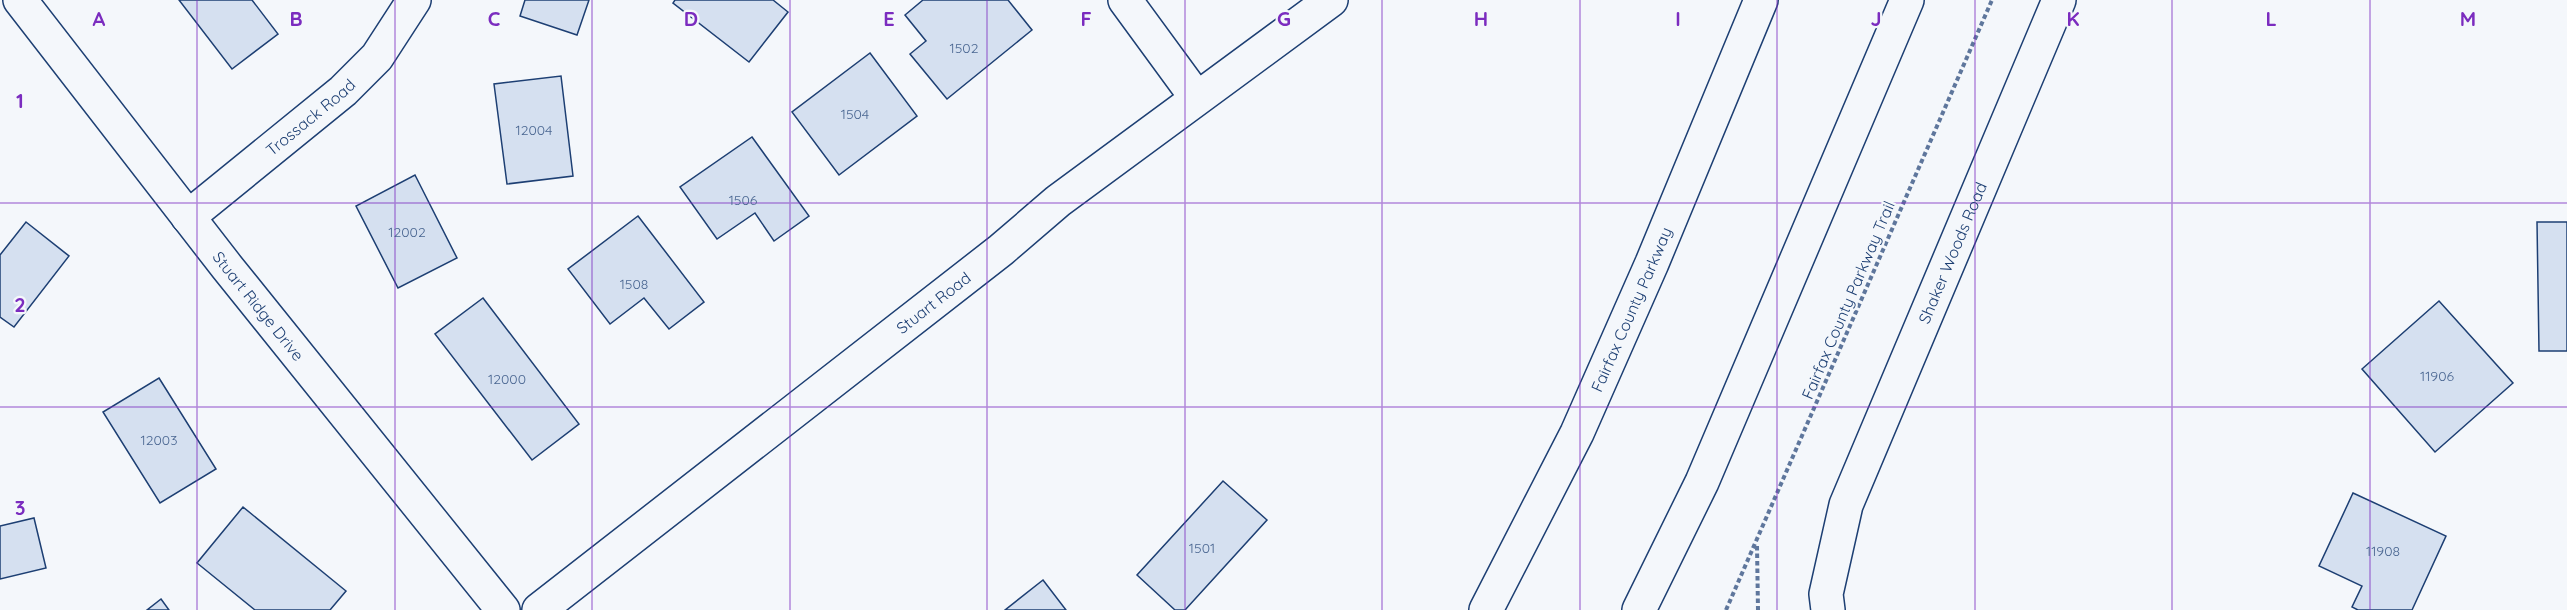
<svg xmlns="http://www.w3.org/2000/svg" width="2567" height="610" font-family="Quicksand,sans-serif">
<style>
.building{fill:#d5e0f0;stroke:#1d3f73;stroke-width:1.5}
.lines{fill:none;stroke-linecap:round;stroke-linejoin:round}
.minor-casing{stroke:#1d3f73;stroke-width:36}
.trunk-casing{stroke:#1d3f73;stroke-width:36}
.path{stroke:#5e769c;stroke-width:4;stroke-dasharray:4.5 3;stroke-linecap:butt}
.minor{stroke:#f4f7fb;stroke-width:33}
.trunk{stroke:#f4f7fb;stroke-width:33}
.grid{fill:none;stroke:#7b2cbf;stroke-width:1.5;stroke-opacity:0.55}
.labels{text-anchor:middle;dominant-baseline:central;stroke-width:4.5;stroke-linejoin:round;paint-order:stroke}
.number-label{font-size:14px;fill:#4b6792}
.street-label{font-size:16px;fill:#1d3f73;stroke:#f4f7fb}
.grid-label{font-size:20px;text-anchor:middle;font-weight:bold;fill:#7b2cbf;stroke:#f4f7fb;stroke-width:4.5;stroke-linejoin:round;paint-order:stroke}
</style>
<rect width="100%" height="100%" fill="#f4f7fb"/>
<g class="building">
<polygon points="179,0 252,0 278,34 232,69"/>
<polygon points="525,0 589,0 577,35 520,16"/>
<polygon points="675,0 773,0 788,12 749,62 673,3"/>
<polygon points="923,0 1008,0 1032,30 947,99 910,54 926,41 905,15"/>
<polygon points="870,53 917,116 839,175 792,112"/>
<polygon points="561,76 573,176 507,184 494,84"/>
<polygon points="752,137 809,216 774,241 755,213 717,239 680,187"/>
<polygon points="415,175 457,258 398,288 356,206"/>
<polygon points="638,216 704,302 669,329 644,298 610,324 568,269"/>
<polygon points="26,222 69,256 14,327 0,317 0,255"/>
<polygon points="2537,222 2567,222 2567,351 2539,351"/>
<polygon points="483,298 579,424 532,460 435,334"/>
<polygon points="2439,301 2513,383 2435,452 2362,369"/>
<polygon points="159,378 216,469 160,503 103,412"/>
<polygon points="1223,481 1267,520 1185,610 1175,610 1137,575"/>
<polygon points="2353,493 2446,536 2412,610 2358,610 2352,607 2362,586 2319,566"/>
<polygon points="243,507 346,591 330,610 255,610 197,563"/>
<polygon points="34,518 46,568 0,579 0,526"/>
<polygon points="1043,580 1066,610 1005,610"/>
<polygon points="161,599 169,610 147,610"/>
</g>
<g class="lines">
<g class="minor-casing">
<g id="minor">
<path id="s1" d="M20,0L227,267L503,610"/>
<polyline points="1125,0 1196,97"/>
<path id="s2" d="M188,217L343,91L377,57L414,0"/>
<path id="s3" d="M539,610L1001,250L1058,201L1331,0"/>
<path id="s4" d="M1828,610L1826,594L1846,505L2059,0"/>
</g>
</g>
<g class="trunk-casing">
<g id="trunk">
<path id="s5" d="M1486,610L1577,433L1652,263L1761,0"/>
<polyline points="1639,610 1702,482 1907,0"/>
</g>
</g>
<g class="path">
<polyline points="1757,546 1758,610"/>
<polyline points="1726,610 1992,0"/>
</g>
<use href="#minor" class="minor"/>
<use href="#trunk" class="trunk"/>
</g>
<path class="grid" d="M197,0V610M395,0V610M592,0V610M790,0V610M987,0V610M1185,0V610M1382,0V610M1580,0V610M1777,0V610M1975,0V610M2172,0V610M2370,0V610M0,203H2567M0,407H2567"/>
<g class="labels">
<g class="number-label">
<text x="964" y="48">1502</text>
<text x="855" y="114">1504</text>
<text x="534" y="130">12004</text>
<text x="743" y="200">1506</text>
<text x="407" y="232">12002</text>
<text x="634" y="284">1508</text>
<text x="2437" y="376">11906</text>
<text x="507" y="379">12000</text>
<text x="159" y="440">12003</text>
<text x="1202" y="548">1501</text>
<text x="2383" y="551">11908</text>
</g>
<g class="street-label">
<text stroke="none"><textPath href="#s2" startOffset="158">Trossack Road</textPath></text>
<text stroke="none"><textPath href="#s4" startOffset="381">Shaker Woods Road</textPath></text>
<text transform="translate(1848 300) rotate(-67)">Fairfax County Parkway Trail</text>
<text stroke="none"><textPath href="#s3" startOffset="500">Stuart Road</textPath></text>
<text stroke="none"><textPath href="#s1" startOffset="388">Stuart Ridge Drive</textPath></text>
<text stroke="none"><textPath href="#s5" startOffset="334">Fairfax County Parkway</textPath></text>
</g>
</g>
<g class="grid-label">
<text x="99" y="26">A</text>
<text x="296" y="26">B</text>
<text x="494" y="26">C</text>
<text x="691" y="26">D</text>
<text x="889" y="26">E</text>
<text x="1086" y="26">F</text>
<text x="1284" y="26">G</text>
<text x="1481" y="26">H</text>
<text x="1678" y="26">I</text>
<text x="1876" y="26">J</text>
<text x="2073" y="26">K</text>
<text x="2271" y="26">L</text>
<text x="2468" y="26">M</text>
<text x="20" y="108">1</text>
<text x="20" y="312">2</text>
<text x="20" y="515">3</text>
</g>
</svg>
